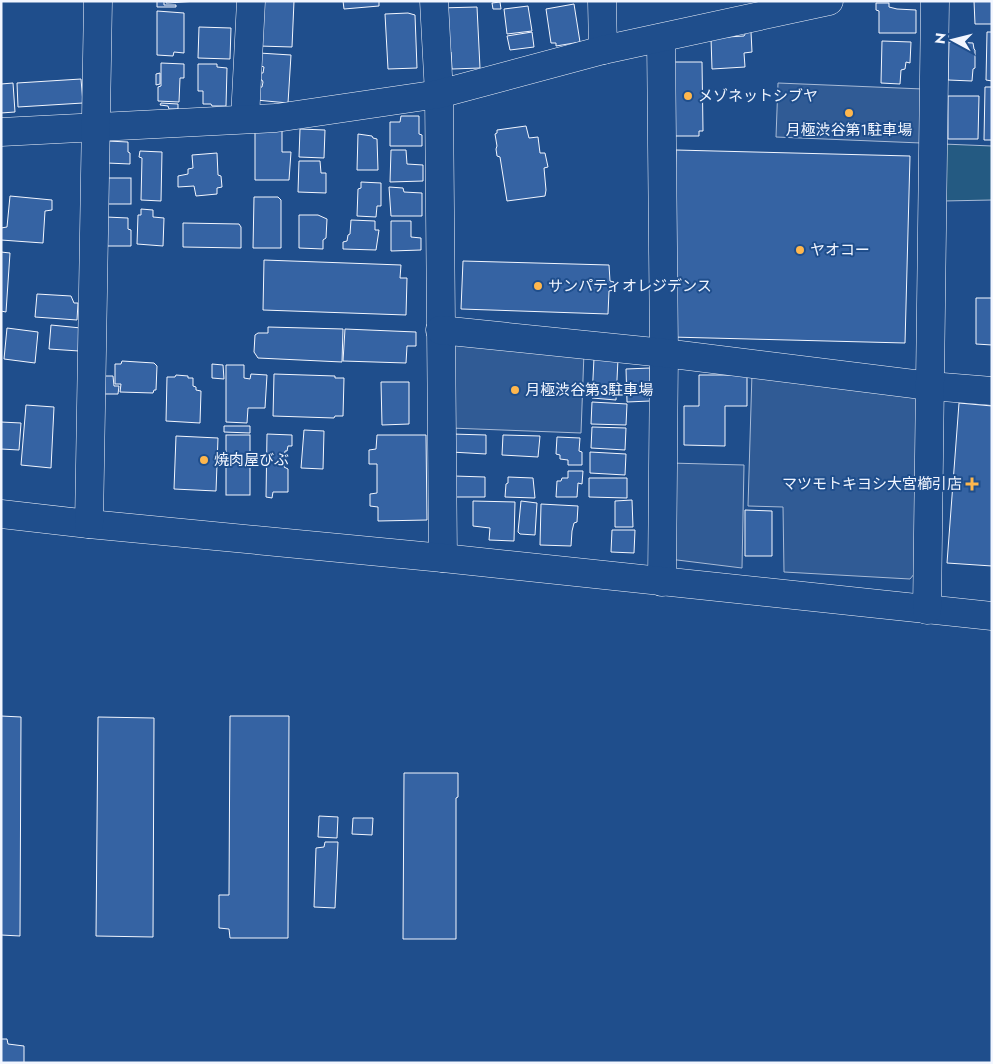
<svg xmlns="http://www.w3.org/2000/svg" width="993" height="1064" font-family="Jost,'Noto Sans JP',sans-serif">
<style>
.green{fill:#245a82;stroke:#a8bbd7}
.parking{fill:#305b95;stroke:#a8bbd7}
.building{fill:#3563a3;stroke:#f2f6ff}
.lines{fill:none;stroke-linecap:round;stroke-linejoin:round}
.minor-casing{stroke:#f2f6ff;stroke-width:29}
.minor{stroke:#1f4e8c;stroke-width:28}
.poi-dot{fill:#ffb74d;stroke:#1f4e8c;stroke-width:2}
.labels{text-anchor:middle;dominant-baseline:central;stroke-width:4;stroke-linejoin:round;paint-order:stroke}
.poi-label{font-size:15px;fill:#f2f6ff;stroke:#1f4e8c;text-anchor:start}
</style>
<rect width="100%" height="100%" fill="#1f4e8c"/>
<polygon class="green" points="943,144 992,146 992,200 943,201"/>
<g class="parking">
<polygon points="778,83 923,89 921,143 776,137"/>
<polygon points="453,334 584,352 581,433 450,428"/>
<polygon points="752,373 911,392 918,399 915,573 910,579 784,572 783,507 748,506"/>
<polygon points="670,463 744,465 742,568 669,559"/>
</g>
<g class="building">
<polygon points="157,1 164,1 164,5 176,5 176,7 157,7"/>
<polygon points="166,1 197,1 168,3 166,3"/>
<polygon points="261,1 294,1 292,47 259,46"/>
<polygon points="343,1 379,1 379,6 344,9"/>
<polygon points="974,1 992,1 992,24 975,24"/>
<polygon points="500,2 501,9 493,9 492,3"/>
<polygon points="876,3 889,3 889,7 897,9 916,10 916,33 879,33 879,11 876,10"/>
<polygon points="574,4 580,42 556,46 556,43 551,43 546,9"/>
<polygon points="528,6 532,31 507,34 504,9"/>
<polygon points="477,7 480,68 452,69 451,52 444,52 439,8"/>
<polygon points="157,11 184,13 184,53 174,52 173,56 157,55"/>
<polygon points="408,13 415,15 417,68 388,69 385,14"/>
<polygon points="199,27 231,28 230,59 198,58"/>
<polygon points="747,31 751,32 752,52 744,53 745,67 712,69 711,38 744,36"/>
<polygon points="532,32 534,47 510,50 507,36"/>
<polygon points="987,32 992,32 992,81 986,80"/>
<polygon points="882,41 911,42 910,63 906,62 905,69 901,70 900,84 881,83"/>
<polygon points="949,42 973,43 974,49 975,50 975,68 973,69 972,81 948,80"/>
<polygon points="259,53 291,55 288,103 256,100 257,88 262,87 263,82 262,80 254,79 254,73 263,73 264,67 258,65"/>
<polygon points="672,62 702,62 703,131 699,131 699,136 673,136"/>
<polygon points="161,63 184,64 184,78 180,78 179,102 158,101 158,87 161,86"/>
<polygon points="198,64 217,64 217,67 227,68 226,106 212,106 211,104 203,104 203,91 198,91"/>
<polygon points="160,73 160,84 156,85 156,74"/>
<polygon points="81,79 83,103 18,107 17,83"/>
<polygon points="13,83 15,112 1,113 1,84"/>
<polygon points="985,87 992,87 992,140 984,140"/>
<polygon points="948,96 979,96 978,139 948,139"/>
<polygon points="161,103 178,104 178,109 169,109 168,106 160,105"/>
<polygon points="401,116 419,116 419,134 422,135 422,146 390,146 390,122 400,122"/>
<polygon points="526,126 529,138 538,137 540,153 545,153 548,167 544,168 546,190 545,196 507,201 500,157 497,156 496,149 497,146 495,134 497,133 497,130"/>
<polygon points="255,129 282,130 282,152 291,152 289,180 255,180"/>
<polygon points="300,129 325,130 324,158 299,157"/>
<polygon points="358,134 372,136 373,138 377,139 378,170 357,170"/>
<polygon points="107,141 128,142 128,152 130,153 130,164 107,163"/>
<polygon points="391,150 406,150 407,164 423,165 423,181 390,182"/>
<polygon points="676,150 910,156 905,343 671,337"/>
<polygon points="140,151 162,152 161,201 141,200 142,158 139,157"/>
<polygon points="217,153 218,175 221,176 222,187 217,188 217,194 196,196 194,186 178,187 178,176 188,174 188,169 193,168 192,155"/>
<polygon points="299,161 320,161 321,173 326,173 326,193 298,192"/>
<rect x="105" y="178" width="26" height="26"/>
<polygon points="361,182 381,183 381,206 377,206 376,217 357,216 358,189 361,188"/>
<polygon points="389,187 403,188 404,192 422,193 422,216 391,216"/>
<polygon points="10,196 52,200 52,210 45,211 43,243 1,240 1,228 7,227"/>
<polygon points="254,197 278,197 281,200 281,248 253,248"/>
<polygon points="141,209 153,210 153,217 164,218 163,246 137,244 138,215 141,215"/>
<polygon points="299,215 318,215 327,219 326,238 323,240 323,249 299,248"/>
<polygon points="106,217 128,218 128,229 131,230 131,246 104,246"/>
<polygon points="351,220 375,221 375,230 379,230 376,250 343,249 343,242 347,241 348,235 350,234"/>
<polygon points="391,221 411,221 411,237 421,238 421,250 391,251"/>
<polygon points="183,223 239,224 241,227 241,248 183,247"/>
<polygon points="1,252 10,253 6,312 1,311"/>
<polygon points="264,260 401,265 400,278 407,278 406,315 263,310"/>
<polygon points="463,261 609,265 610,281 614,282 613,290 609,291 608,314 461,309"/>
<polygon points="37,294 71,296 74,303 78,303 77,320 35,317"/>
<polygon points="976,298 992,298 992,345 976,344"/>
<polygon points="51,325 81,328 79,351 49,349"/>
<polygon points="268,327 343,329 342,362 258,358 254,352 255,335 258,333 268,333"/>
<polygon points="7,328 38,332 35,363 4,359"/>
<polygon points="345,329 416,332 416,346 407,346 406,363 343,361"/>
<polygon points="594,358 618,359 616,400 592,398"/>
<polygon points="122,361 154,363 157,366 156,390 154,390 153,393 120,392 121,384 115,384 115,364 121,364"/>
<polygon points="212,364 223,365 224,379 212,378"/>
<polygon points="226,365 244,365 244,378 250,379 251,374 267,375 265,408 248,408 247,423 226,422"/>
<polygon points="650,368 650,401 627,402 626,369"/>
<polygon points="274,374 335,376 335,378 344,378 343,416 335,416 334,418 273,416"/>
<polygon points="176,375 188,376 188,378 193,378 193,386 196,387 196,390 201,391 200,423 166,421 167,377 175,377"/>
<polygon points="699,375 747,375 747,406 725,406 725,446 684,445 684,406 699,406"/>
<polygon points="102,376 113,376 114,386 119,386 118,394 101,394"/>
<polygon points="381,382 409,382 409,424 382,425"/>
<polygon points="592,402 627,404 626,425 591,424"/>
<polygon points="959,403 992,406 992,566 947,563"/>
<polygon points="26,405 54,407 51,468 21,465"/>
<polygon points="1,422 21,423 19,450 1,449"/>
<polygon points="224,426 250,426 250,433 224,432"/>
<polygon points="592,427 626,428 625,450 591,448"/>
<polygon points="304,430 324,431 323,469 301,468"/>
<polygon points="267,434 292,435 292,446 288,446 287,451 285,451 284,467 288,469 288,492 273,492 272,498 266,497"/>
<polygon points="452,434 486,435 486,454 451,452"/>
<rect x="226" y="435" width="24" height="60"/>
<polygon points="377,435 426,435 427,520 378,521 378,507 370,506 370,494 377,493 377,464 369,464 369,450 376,449"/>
<polygon points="503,435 540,436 538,457 502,455"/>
<polygon points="176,436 218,438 216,491 174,489"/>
<polygon points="557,437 580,438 579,451 582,452 582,465 568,465 568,460 560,459 560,455 556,454"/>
<polygon points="590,452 626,454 625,475 590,473"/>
<polygon points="568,471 583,471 582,484 578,483 577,497 556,497 557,481 561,481 562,478 568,478"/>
<polygon points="454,476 485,477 485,497 452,497"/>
<polygon points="508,477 533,478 535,498 505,497 506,484 508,483"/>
<polygon points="589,478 627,478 627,498 589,497"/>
<polygon points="632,500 633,527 615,527 615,501"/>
<polygon points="473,501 515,502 514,541 489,540 490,528 473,526"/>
<polygon points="521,501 537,503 535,535 520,534 518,532"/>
<polygon points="541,504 578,506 577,522 574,523 572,531 571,546 540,545"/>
<polygon points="745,510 772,511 772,556 745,556"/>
<polygon points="612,530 635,530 634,553 611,552"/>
<polygon points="1,716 21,717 20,936 1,935"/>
<polygon points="230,716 289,716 288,938 230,938 229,929 219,928 219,895 229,895"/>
<polygon points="98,717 154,718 153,937 96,936"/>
<polygon points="404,773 458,773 458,797 456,798 456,939 403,939"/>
<polygon points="319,816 338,817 337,838 318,837"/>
<polygon points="353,818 373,818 372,835 352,834"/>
<polygon points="325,842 338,842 335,908 314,907 316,848 324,847"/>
<polygon points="1,1039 7,1039 8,1044 24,1046 24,1063 1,1063"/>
</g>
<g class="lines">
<g class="minor-casing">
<g id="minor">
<polyline points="434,1 439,94 443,558"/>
<polyline points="602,1 603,50"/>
<polyline points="661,38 664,353 662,582"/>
<polyline points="245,118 251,1"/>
<polyline points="1,132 276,118 439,94 603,50 829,1"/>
<polyline points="440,330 664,353 930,386 992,391"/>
<polyline points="1,514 89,524 443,558 992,616"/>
<polyline points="89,524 98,1"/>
<polyline points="927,610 935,1"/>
</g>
</g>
<use href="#minor" class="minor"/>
</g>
<g class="poi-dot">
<circle cx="688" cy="96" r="5"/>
<circle cx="849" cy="113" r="5"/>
<circle cx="800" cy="250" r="5"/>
<circle cx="538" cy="286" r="5"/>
<circle cx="515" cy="390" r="5"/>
<circle cx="204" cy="460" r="5"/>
<path d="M969.5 476.5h5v5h5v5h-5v5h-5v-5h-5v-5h5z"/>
</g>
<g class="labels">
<g class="poi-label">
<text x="698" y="96">メゾネットシブヤ</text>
<text x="849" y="130" text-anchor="middle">月極渋谷第1駐車場</text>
<text x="810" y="250">ヤオコー</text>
<text x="548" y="286">サンパティオレジデンス</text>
<text x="525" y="390">月極渋谷第3駐車場</text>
<text x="214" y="460">焼肉屋びぶ</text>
<text x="962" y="484" text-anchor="end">マツモトキヨシ大宮櫛引店</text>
</g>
</g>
<rect width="993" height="1064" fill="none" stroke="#f2f6ff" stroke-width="5"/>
<g transform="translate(953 40) rotate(277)" stroke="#1f4e8c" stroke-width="4" paint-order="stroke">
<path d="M0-4L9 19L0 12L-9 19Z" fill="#f2f6ff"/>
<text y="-8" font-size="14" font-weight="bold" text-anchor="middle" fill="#f2f6ff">N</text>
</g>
</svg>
